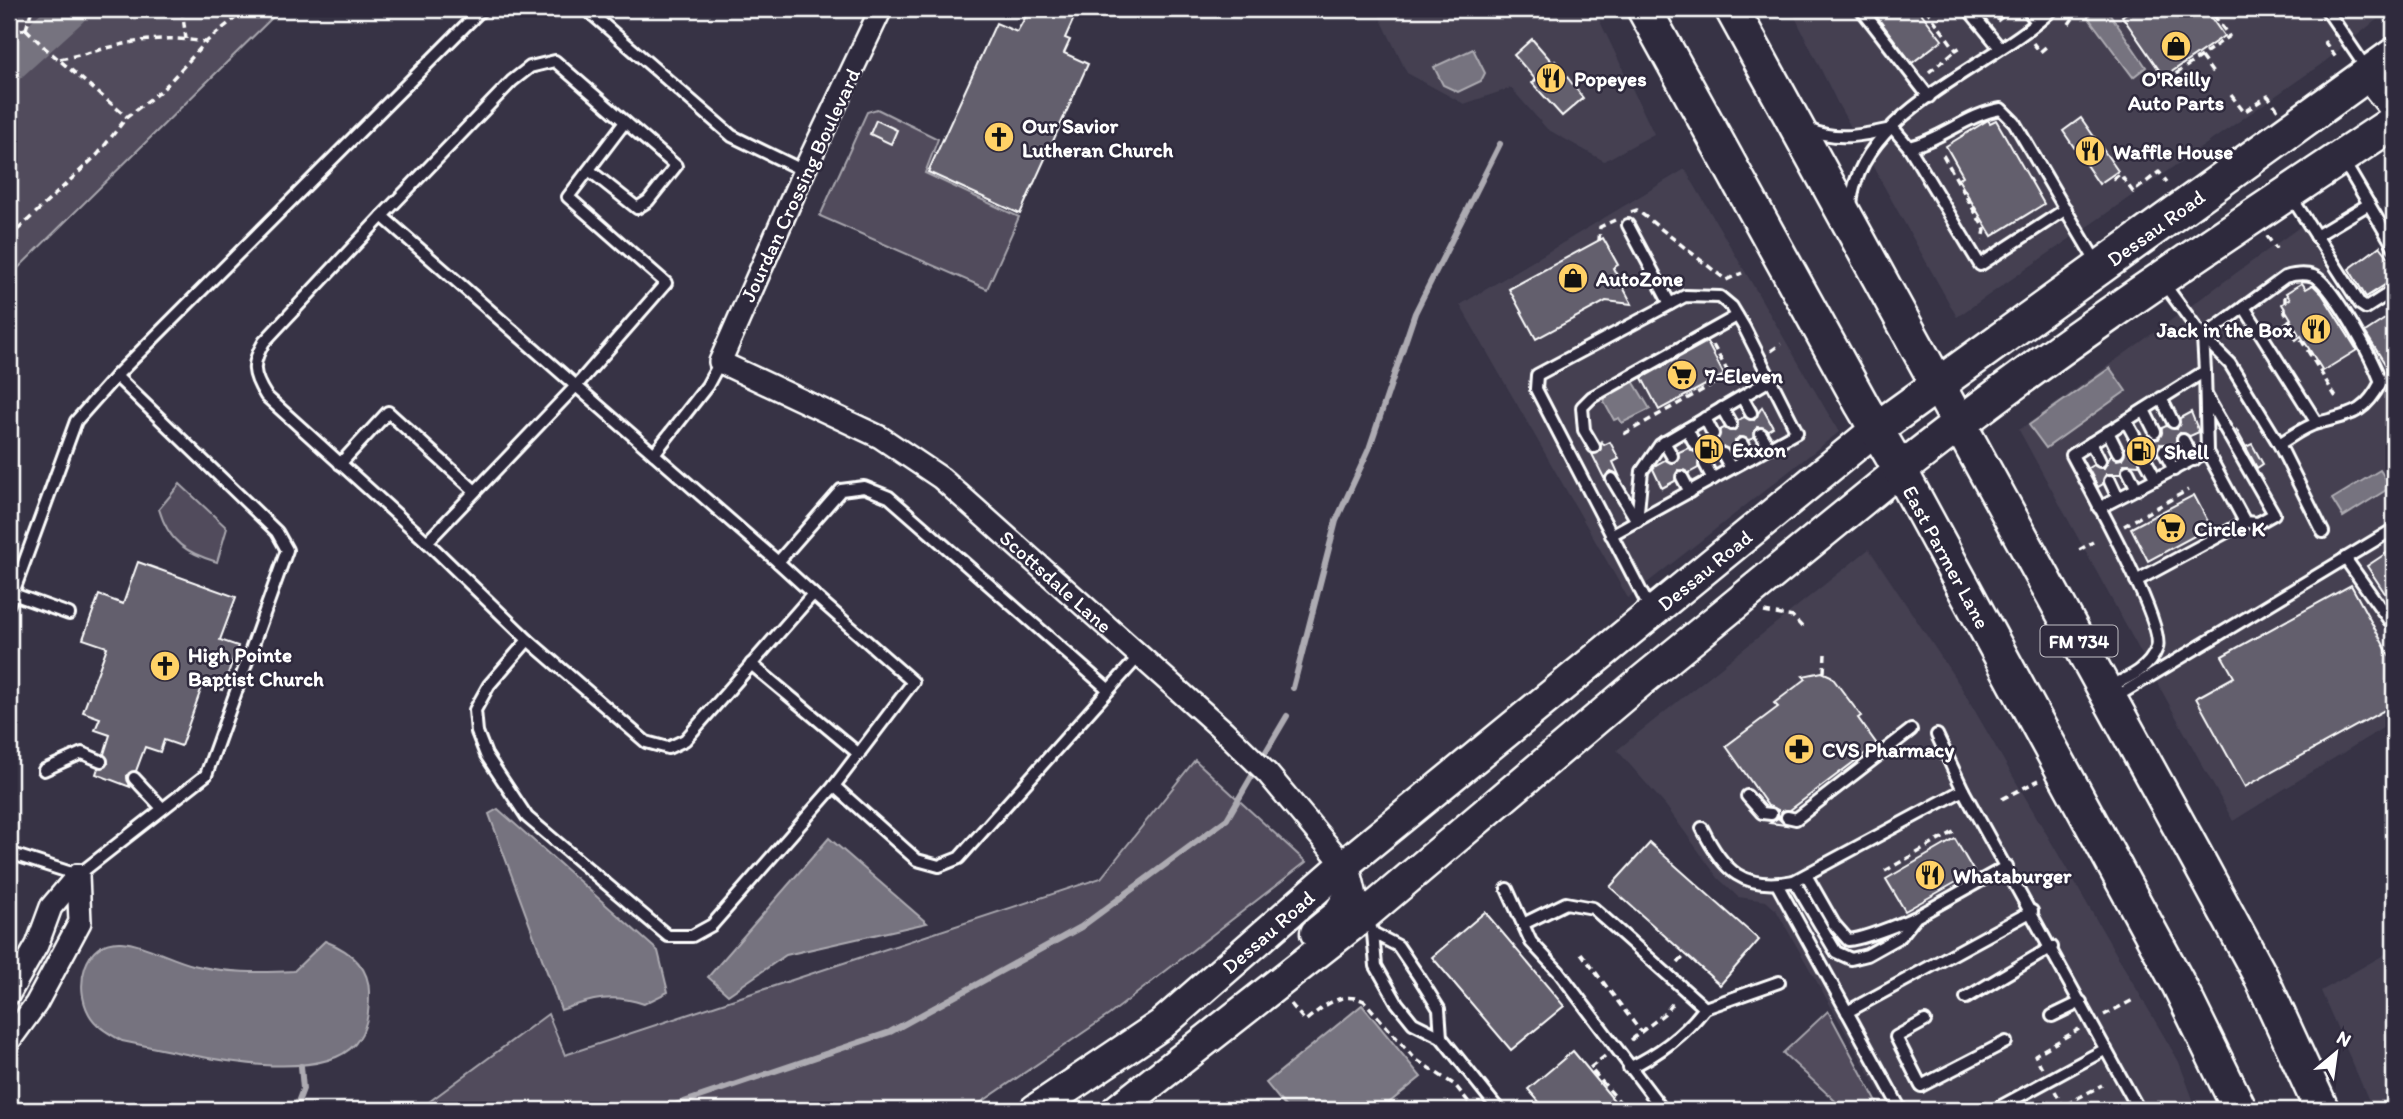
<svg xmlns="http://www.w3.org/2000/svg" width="2403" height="1119" font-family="Itim,sans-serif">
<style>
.built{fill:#444051}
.green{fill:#514c5c;stroke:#a8a6ae;stroke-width:2}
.water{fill:#76737f;stroke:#adabb2;stroke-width:2}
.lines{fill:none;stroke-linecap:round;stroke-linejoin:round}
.stream{stroke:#adabb2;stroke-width:6}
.river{stroke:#76737f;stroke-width:35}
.building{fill:#635f6d;stroke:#fff;stroke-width:2}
.service-casing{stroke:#fff;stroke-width:16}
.minor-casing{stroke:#fff;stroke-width:26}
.secondary-casing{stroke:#fff;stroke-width:35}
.primary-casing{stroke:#fff;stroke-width:38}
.path{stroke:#fff;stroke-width:3.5;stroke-dasharray:7 5;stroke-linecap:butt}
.service{stroke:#2f2a3d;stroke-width:10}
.minor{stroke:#2f2a3d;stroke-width:21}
.secondary{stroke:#2f2a3d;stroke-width:30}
.primary{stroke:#2f2a3d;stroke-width:33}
.labels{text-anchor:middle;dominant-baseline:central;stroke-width:5;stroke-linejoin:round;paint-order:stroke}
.shield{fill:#2f2a3d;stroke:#c1bfc5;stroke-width:2}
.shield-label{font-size:19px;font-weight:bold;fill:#fff}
.poi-label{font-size:21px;font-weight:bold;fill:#fff;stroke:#2f2a3d;text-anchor:start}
.street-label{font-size:21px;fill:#fff;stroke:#2f2a3d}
</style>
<rect width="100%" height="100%" fill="#373345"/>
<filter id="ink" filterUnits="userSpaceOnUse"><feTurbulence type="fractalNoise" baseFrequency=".0143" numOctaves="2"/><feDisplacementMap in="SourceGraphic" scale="14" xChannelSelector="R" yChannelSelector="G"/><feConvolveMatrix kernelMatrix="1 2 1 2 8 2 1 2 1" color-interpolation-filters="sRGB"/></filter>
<g filter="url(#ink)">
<g class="built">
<polygon points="1376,9 1594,9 1654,134 1604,161 1547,129 1511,88 1464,104 1407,73"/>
<polygon points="1791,9 2390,9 2323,63 1957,317 1838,104"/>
<polygon points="1685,169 1839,432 1628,598 1460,305"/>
<polygon points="2301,226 2394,382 2394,721 2233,821 2019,430"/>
<polygon points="1869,549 1961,687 2179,1062 2197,1110 1890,1110 1776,910 1766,901 1738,897 1718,878 1666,806 1617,750"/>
<polygon points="2394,949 2394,1110 2373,1110 2321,991"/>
</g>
<g class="green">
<polygon points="9,9 281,9 9,277"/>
<polygon points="877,109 938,139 925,173 1019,217 987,289 820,216 867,112"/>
<path d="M180,484L227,528L217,562C187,553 169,543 159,509Z"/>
<polygon points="1195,760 1306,862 1109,1015 970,1110 418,1110 548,1014 565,1055 1101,878"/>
<polygon points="1828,1011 1881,1110 1845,1110 1783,1053"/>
</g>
<g class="water">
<polygon points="2099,9 2116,9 2110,14 2146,67 2133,77 2088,17"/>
<polygon points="1473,49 1485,73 1481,81 1458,92 1443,85 1434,67"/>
<polygon points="2110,368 2126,391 2046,448 2029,425"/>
<polygon points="1633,381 1650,409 1622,423 1619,418 1614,420 1604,402 1607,395"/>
<polygon points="2380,470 2391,487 2343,517 2332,499"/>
<path d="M498,809L658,951L668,992L644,1004C613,993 591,999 561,1010L489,814Z"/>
<polygon points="829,838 927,923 786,955 728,995 708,977"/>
<path d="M325,941C348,950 370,966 369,994C369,1013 367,1030 355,1044C316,1089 173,1051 122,1041C110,1034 96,1027 89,1014C74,987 83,940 121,942C142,943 172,960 193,965C226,973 259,973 294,971Z"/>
<polygon points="1362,1005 1421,1077 1380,1110 1288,1110 1266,1083"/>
</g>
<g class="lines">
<g class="stream">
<polyline points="1293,688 1336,521 1369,449 1415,313 1500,144"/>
<polyline points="1261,760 1287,716"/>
<polyline points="295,1110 303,1089 301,1066"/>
<polyline points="508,1110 520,1110"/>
<polyline points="649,1110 675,1105 890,1032 1081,927 1227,819 1256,769"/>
</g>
<polyline class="river" points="9,65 71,9"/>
</g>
<g class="building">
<polygon points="1030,9 1078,9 1065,38 1070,40 1064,53 1088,64 1020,214 928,172 996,23 1017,32"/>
<polygon points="1871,9 1918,9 1942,40 1912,63"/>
<polygon points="2133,9 2205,9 2224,36 2164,77 2122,16"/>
<polygon points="1532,39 1553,63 1555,61 1583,98 1562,116 1532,83 1536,80 1514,55"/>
<polygon points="2081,118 2118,171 2099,184 2063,131"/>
<polygon points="876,120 897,130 891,144 870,134"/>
<polygon points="1988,120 1990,123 1996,120 2044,204 1992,236 1958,179 1963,176 1946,146"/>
<polygon points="1603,238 1618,265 1613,268 1632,304 1606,301 1536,339 1509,289"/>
<polygon points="2380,246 2394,264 2394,279 2366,297 2349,269"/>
<polygon points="2302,283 2306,289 2313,285 2322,294 2357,350 2323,371 2301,336 2296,340 2285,323 2291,319 2282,304 2290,299 2286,293"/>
<polygon points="2394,313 2394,378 2365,332"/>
<polygon points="1707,342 1724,375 1659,410 1642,378"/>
<polygon points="1762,407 1773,427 1768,430 1757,427 1754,438 1749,440 1739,437 1735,441 1735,448 1730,451 1720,447 1716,451 1716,458 1712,460 1706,456 1701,457 1698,468 1689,473 1678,470 1675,481 1662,488 1653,469 1656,465 1665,460 1675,463 1679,452 1688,448 1694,452 1699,451 1702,440 1706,438 1717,441 1720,430 1724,428 1734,431 1738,420 1744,417 1754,420"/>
<polygon points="2191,412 2199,432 2190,436 2180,433 2176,437 2176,444 2171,447 2160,444 2157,455 2153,457 2143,454 2139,465 2124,464 2121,474 2106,474 2103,484 2098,487 2088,468 2093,465 2104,468 2111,455 2117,460 2122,459 2125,448 2130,445 2140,448 2148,435 2154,440 2159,439 2162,428 2166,426 2177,429 2180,418"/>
<polygon points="2236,429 2246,447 2252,444 2263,464 2257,468"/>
<polygon points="1602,442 1604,445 1610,442 1619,459 1613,462 1619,475 1611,471 1604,478 1592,454 1600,451"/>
<polygon points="2194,495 2211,527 2148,561 2131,528"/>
<polygon points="2394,548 2394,607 2367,566"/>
<polygon points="138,562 236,597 220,640 238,646 222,690 203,684 181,746 164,740 160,752 145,747 136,771 127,775 130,787 96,774 98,768 108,763 104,754 110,735 95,730 100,718 83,712 107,647 83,639 99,595 123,604"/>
<polygon points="2351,585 2394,664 2394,705 2245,787 2196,698 2234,677 2222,656"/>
<polygon points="1822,672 1831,676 1861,716 1858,718 1876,743 1875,746 1790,810 1782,811 1779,819 1786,825 1770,823 1778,818 1778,810 1768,806 1726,746 1778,707 1774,703 1806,679 1803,676"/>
<polygon points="1955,839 1974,872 1905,911 1886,879"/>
<polygon points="1650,843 1759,940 1720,985 1610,887"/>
<polygon points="1485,912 1564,1006 1511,1050 1432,957"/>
<polygon points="1573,1051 1622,1110 1546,1110 1528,1089"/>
</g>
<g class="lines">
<g class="service-casing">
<g id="service">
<polyline points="586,9 732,136 804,171"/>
<polyline points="1861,9 1929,97"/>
<polyline points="1968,9 2000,48"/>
<polyline points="2027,9 2037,22"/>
<polyline points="2326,9 2366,68"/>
<polyline points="1892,127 1909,147 1980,265 2066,209"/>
<path d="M1808,129C1835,141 1859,136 1887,130"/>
<path d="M1909,147C1943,139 1968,114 2001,109L2014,122L2098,265"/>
<polyline points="2344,162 2394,247"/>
<polyline points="2290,195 2360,304 2366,308 2394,290"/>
<path d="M1851,205C1858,111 1993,67 2053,9"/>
<polyline points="382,216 512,81 530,67 555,61 676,166 648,201 637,208 589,170"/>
<polyline points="1628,225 1670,304"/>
<polyline points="2316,236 2369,204"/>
<polyline points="2162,281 2203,337 2230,364 2279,444 2323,532"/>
<polyline points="2244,307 2317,423"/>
<polyline points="1742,397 1751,413"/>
<polyline points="2207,397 2274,514 2258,523 2245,522"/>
<polyline points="2161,398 2173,422"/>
<polyline points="1722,408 1731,424"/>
<polyline points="2144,410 2155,432"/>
<polyline points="1705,418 1713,434"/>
<polyline points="2126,421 2137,441"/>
<polyline points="1687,429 1695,444"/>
<polyline points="2108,432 2118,452"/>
<polyline points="1761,434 1769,447"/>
<polyline points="2183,440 2194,460"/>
<polyline points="1664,442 1672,456"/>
<polyline points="2091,443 2100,461"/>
<polyline points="1742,444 1750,458"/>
<polyline points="1594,447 1584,430 1582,407 1592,397 1737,316"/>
<polyline points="2164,451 2174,470"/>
<polyline points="654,454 707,386 720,362"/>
<polyline points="1723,454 1731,468"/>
<polyline points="2146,461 2156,479"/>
<polyline points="340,464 388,412 474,490"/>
<polyline points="1705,464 1713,479"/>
<polyline points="2128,471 2137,489"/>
<polyline points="1682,477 1690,492"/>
<polyline points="1612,479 1637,521"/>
<polyline points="2110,481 2118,498"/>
<polyline points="2099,508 2207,452"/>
<polyline points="1637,521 1642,471 1660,445 1770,380"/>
<polyline points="1611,535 1797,432 1744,327 1732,307 1720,297 1685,296 1537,375 1536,389 1650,609"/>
<path d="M427,542L266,396C252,374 251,364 264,342L382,216L576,386L666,283L568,197L625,122"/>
<polyline points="2345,558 2394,627"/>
<polyline points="2136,581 2245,522 2207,452 2205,371"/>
<polyline points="13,594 69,614"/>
<polyline points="813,594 913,682 834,786"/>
<polyline points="9,604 76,421 116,376 482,9"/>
<polyline points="528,640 646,742 668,748 685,740 813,594 778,562"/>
<polyline points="751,664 859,754"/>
<path d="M2108,687C2128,678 2149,670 2157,648C2166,624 2087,484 2072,455L2205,371L2203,337L2285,277C2296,274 2312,272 2321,281C2341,301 2371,356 2381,382C2364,415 2350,414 2318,423C2305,426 2291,437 2279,444"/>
<polyline points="1109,690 889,497 864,487 841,490 778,562 576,386 427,542 528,640 489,685 475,710 477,732 486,755 527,817 668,936 692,936 712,925 834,786 917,860 939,866 959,858 1140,655"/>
<polyline points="2114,698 2394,529"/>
<polyline points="44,770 82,753 101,761"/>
<polyline points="134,778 162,808"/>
<polyline points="1963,790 2139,1110"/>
<polyline points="1747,796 1762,813 1771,814"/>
<polyline points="1787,817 1796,819 1911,730"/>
<path d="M1702,828C1723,871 1743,891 1794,881L1963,790L1937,735"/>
<polyline points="9,853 78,875 206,775 287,550 277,532 116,376"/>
<path d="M1806,875L1834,924L1848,940C1864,939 1897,925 1914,918"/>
<polyline points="1794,881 1836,952 1851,959 1867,955 1901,936 1916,917 2007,866"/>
<polyline points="1777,884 1901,1110"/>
<polyline points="1507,889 1531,942 1559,972 1663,1110"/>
<polyline points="1367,918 1373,933 1376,966 1397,1003 1413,1023 1441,1037 1499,1110"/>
<path d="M1523,924L1566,903L1593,908L1705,1008C1685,1034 1659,1054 1629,1068"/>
<polyline points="1373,933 1398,946 1419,977 1439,1009 1441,1037"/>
<polyline points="1966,998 2052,947"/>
<polyline points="1705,1008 1779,982"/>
<polyline points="1847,1012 2032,911"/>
<polyline points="2052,1016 2081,1002"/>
<polyline points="1925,1021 1896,1037 1921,1086 2006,1042"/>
<polyline points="1994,1110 2106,1049"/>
</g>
</g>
<g class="minor-casing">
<g id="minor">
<path id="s1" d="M881,9L804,171L720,362L880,437L941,478L1224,731L1268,774L1344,865"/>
<polyline points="9,994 37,945 51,907 78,875"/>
<polyline points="9,1041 36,1004 80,922 78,875"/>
</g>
</g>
<g class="secondary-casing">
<g id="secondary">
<polyline points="1316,933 1338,915 1351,894 1344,865"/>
<path id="s2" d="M1035,1110L1161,1025L1344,865L1875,430"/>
<polyline points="1117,1110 1365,915 1639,683 1900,470"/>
</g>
</g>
<g class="primary-casing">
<g id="primary">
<path id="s3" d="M1644,9L1862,405L1900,470L2179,985L2240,1110"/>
<polyline points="1732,9 2198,860 2261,977 2322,1110"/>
<polyline points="2370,74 2394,104"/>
<path id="s4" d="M1875,430L2394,55"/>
<path d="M1900,470C2058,344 2227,234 2394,122"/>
</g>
</g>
<g class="path">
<polyline points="182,9 186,39"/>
<polyline points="1926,9 1956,50 1962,46"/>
<polyline points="1997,21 2010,11 2008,9"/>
<polyline points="2069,24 2079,9"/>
<polyline points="26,29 45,48 127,117"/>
<polyline points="26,29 32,9"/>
<polyline points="9,33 26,29"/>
<polyline points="2324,41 2337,59"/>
<polyline points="2033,43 2040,52 2047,46"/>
<polyline points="2201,57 2213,73"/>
<path d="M60,59C116,48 146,32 205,42"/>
<polyline points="1929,72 1956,50"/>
<polyline points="2166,81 2229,36 2209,9"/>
<polyline points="2231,95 2244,112 2268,96 2278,110"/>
<polyline points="1943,155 1985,230 1983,240"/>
<polyline points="2113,179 2120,174 2133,192 2159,172 2167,182"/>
<polyline points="1631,212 1637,210 1726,280 1742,273"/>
<polyline points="2267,236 2276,249"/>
<polyline points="9,238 98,154 127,117 163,89 206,42 246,9"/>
<polyline points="1599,241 1600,227 1615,220"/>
<polyline points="2285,296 2285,313 2337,399"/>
<polyline points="1713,345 1729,374"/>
<polyline points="1771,351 1781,344"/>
<polyline points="1624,434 1731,374"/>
<polyline points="2124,526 2188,490"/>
<polyline points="2079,550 2093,542"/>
<polyline points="1764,612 1793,617 1803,628"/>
<polyline points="1824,672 1825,654"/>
<polyline points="2002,799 2039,780"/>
<polyline points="1885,871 1957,830"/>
<polyline points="1581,953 1641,1032"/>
<polyline points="1678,963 1686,954"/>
<path d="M1291,1004L1305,1021C1323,1007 1340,990 1364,1001L1415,1059L1455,1085L1475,1110"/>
<polyline points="2104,1015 2133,1000"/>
<polyline points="1631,1040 1664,1014 1675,1000"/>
<polyline points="1605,1056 1590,1068 1627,1110"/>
<polyline points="2042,1068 2035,1055 2079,1029"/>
<polyline points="2055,1091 2063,1106"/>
<polyline points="2056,1110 2102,1085"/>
</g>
<use href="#service" class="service"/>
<use href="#minor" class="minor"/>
<use href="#secondary" class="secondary"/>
<use href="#primary" class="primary"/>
</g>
</g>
<defs>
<g id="shop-disc" transform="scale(1.575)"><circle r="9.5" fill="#ffd166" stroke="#2f2a3d"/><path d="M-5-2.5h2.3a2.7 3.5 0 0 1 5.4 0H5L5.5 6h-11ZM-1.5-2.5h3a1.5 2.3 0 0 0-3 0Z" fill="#111"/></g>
<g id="restaurant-disc" transform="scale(1.575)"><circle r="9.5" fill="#ffd166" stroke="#2f2a3d"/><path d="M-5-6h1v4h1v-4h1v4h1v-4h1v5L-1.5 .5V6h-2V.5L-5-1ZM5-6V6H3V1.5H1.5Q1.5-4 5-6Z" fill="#111"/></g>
<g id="church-disc" transform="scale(1.575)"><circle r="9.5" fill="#ffd166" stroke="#2f2a3d"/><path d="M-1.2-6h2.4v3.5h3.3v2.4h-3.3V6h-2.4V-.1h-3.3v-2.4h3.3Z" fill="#111"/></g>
<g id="supermarket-disc" transform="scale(1.575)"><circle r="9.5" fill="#ffd166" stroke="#2f2a3d"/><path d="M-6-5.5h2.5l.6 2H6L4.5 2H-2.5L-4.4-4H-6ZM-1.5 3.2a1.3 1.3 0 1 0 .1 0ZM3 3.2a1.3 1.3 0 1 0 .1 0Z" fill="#111"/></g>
<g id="fuel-disc" transform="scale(1.575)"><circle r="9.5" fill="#ffd166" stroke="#2f2a3d"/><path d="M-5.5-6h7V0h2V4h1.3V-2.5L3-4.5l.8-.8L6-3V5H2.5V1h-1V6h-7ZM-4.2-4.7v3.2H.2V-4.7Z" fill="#111"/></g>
<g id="pharmacy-disc" transform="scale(1.575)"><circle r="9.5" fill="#ffd166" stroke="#2f2a3d"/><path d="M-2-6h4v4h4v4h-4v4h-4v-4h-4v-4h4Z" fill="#111"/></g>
</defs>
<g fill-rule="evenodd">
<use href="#shop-disc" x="2176" y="46"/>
<use href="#restaurant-disc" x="1551" y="78"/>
<use href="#church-disc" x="999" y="137"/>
<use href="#restaurant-disc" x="2090" y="151"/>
<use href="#shop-disc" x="1573" y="278"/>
<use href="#restaurant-disc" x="2316" y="329"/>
<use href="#supermarket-disc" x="1682" y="375"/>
<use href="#fuel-disc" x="1709" y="449"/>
<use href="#fuel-disc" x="2141" y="451"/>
<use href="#supermarket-disc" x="2171" y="528"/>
<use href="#church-disc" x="165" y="666"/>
<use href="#pharmacy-disc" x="1799" y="749"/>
<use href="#restaurant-disc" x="1930" y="875"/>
</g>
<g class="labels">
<rect class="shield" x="2040.5" y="625.5" width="77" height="31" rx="5"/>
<g class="shield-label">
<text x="2079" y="641">FM 734</text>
</g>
<g class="poi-label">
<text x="1574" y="78">Popeyes</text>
<text x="2176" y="78" text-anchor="middle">O'Reilly<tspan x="2176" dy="24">Auto Parts</tspan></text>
<text x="1022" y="125">Our Savior<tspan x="1022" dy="24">Lutheran Church</tspan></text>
<text x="2113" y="151">Waffle House</text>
<text x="1596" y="278">AutoZone</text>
<text x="2293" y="329" text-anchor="end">Jack in the Box</text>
<text x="1705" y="375">7-Eleven</text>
<text x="1732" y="449">Exxon</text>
<text x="2164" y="451">Shell</text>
<text x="2194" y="528">Circle K</text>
<text x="188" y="654">High Pointe<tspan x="188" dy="24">Baptist Church</tspan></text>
<text x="1822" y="749">CVS Pharmacy</text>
<text x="1953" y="875">Whataburger</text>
</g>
<g class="street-label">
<text transform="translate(800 185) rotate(-65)">Jourdan Crossing Boulevard</text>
<text stroke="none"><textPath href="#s4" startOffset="346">Dessau Road</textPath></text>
<text stroke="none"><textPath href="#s3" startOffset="626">East Parmer Lane</textPath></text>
<text stroke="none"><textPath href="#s2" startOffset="861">Dessau Road</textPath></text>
<text stroke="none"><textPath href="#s1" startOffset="793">Scottsdale Lane</textPath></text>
<text stroke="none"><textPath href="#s2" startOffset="294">Dessau Road</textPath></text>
</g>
</g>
<rect width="2403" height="1119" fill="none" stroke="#2f2a3d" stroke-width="35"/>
<rect x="18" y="18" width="2368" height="1084" fill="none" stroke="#fff" stroke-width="2.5" filter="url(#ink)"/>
<g transform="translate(2336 1053) rotate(29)" stroke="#2f2a3d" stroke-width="5" paint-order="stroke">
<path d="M0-5L12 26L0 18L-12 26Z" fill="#ffffff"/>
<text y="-10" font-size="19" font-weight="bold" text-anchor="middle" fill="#ffffff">N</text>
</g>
</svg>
